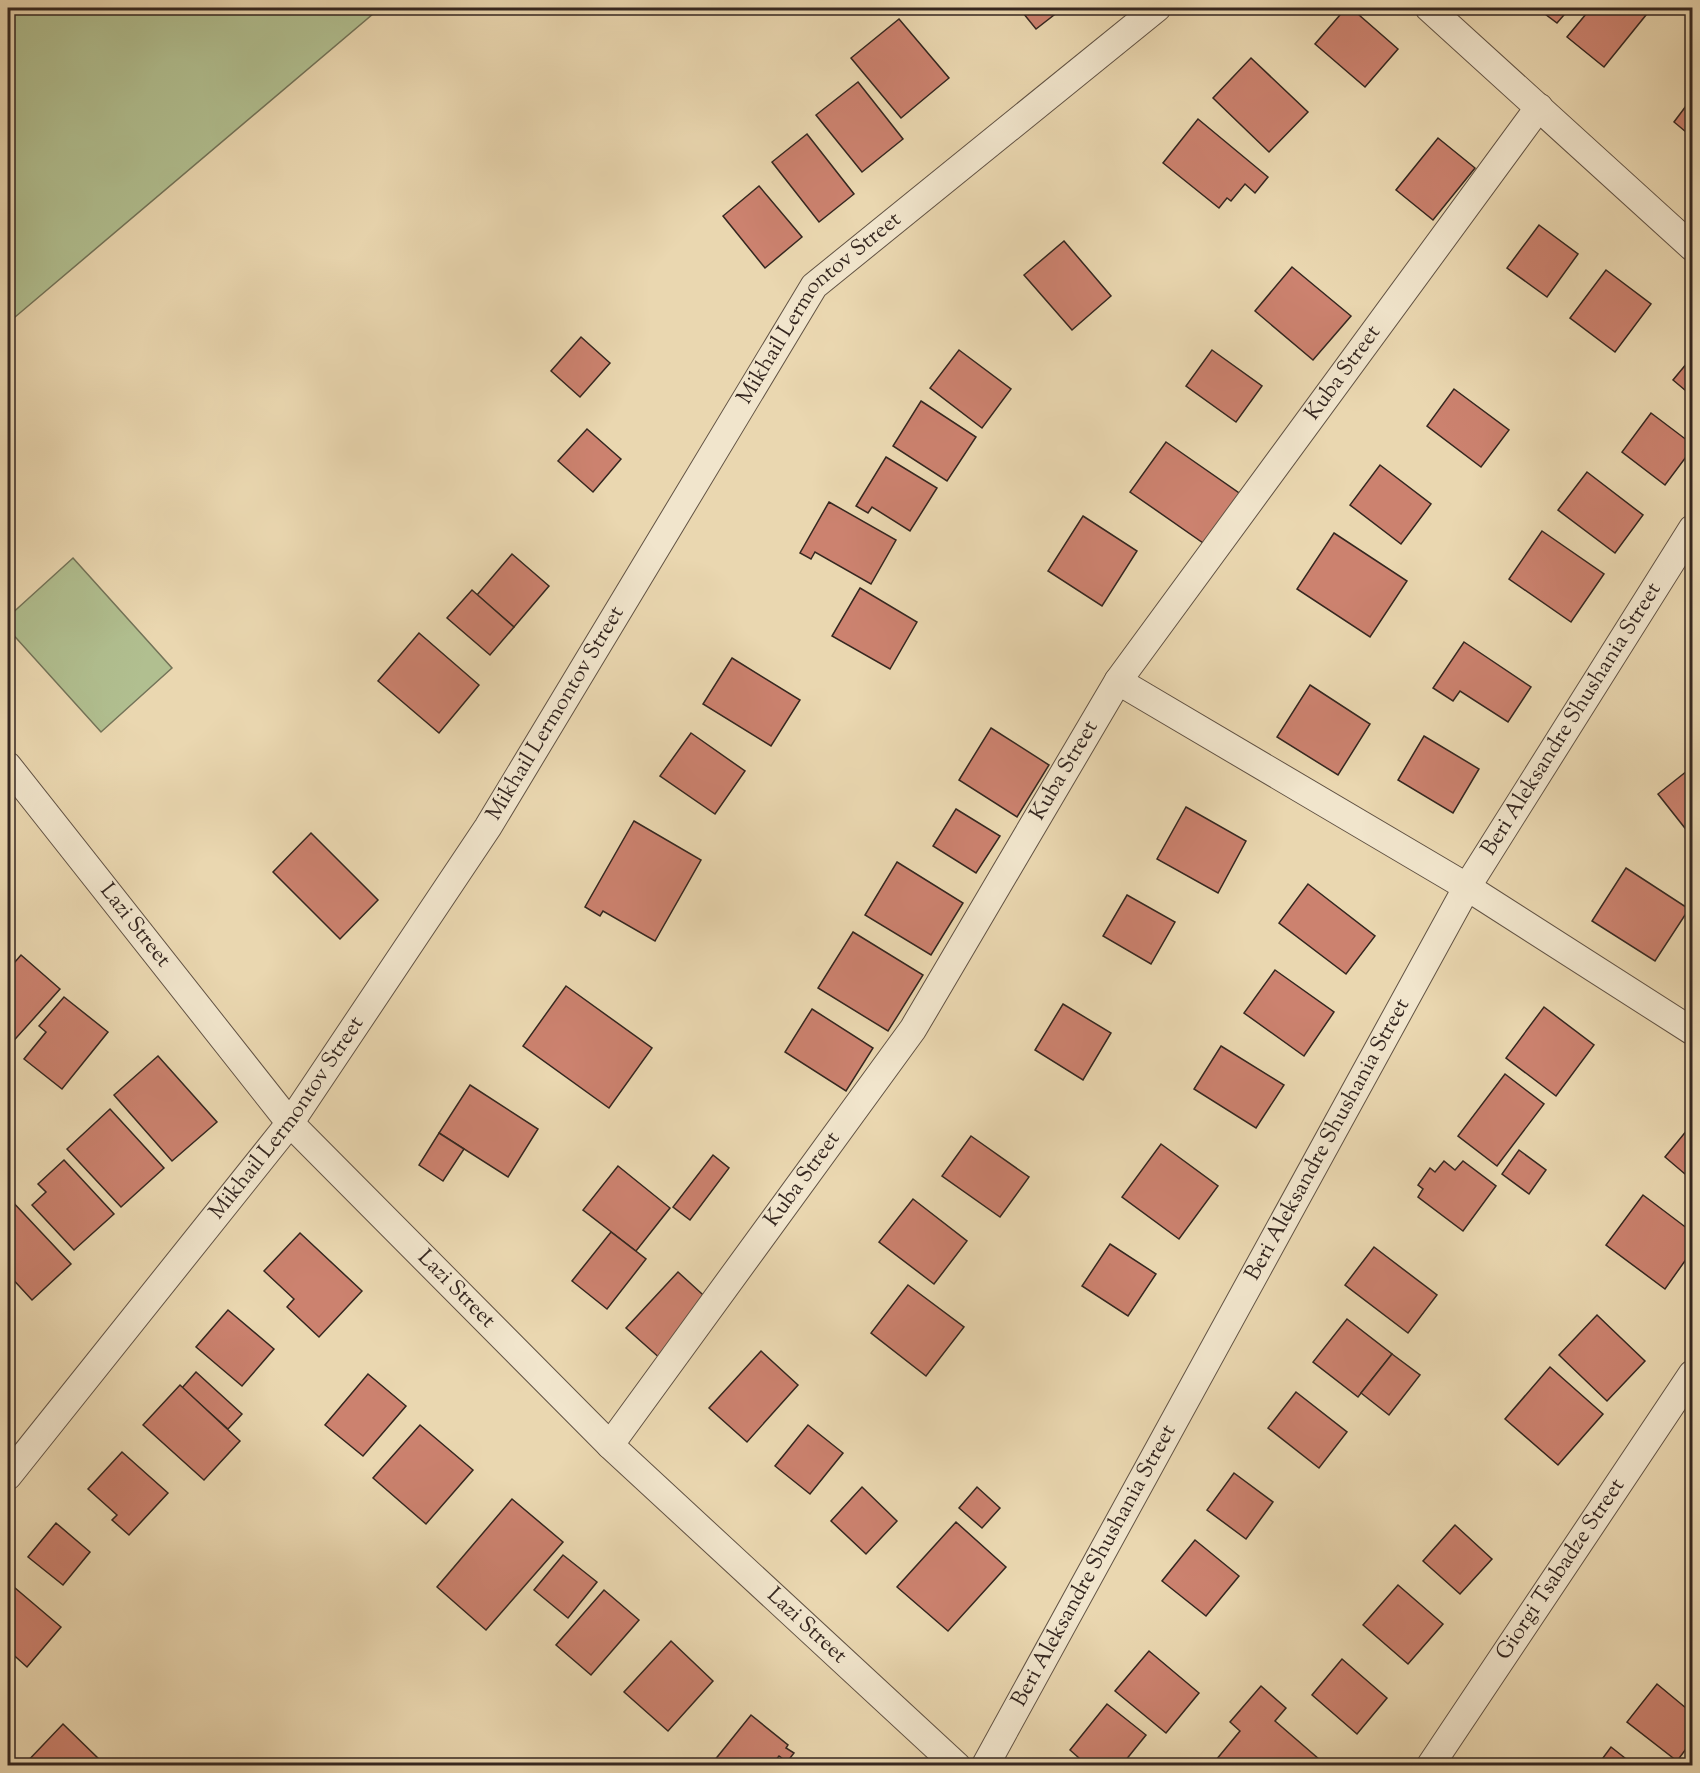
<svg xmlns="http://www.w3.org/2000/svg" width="1700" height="1773" font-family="'Sorts Mill Goudy',serif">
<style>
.green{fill:#b1bf90;stroke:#737358;stroke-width:1.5}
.building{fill:#cc826f;stroke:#352720;stroke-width:1.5}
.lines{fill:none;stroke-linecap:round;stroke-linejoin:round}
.minor-casing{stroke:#625344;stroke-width:29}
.minor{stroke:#f1e5cc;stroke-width:27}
.labels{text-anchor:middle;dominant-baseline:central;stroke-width:4.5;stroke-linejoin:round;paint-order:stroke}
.street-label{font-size:22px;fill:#352720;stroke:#f1e5cc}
</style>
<rect width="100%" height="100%" fill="#ead7b0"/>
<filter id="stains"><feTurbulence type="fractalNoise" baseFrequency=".00333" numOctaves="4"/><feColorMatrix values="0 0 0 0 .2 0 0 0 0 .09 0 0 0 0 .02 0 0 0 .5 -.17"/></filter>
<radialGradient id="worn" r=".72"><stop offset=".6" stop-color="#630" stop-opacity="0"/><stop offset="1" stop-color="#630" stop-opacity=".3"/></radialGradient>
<g class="green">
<polygon points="8,8 380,8 8,323"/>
<polygon points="73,558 172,668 101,732 8,629 8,617"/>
</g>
<g class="building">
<polygon points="1019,8 1063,8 1036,29"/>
<polygon points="1346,8 1351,8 1398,49 1365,87 1315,44"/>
<polygon points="1537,8 1570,8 1557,23"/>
<polygon points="1591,8 1637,8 1646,15 1604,67 1567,37"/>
<polygon points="899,19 949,78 901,118 851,58"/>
<polygon points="1251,58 1308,112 1269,152 1213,98"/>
<polygon points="858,82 903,139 862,172 816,115"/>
<polygon points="1692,98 1692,137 1674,122"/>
<polygon points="1198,119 1268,177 1255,193 1245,184 1231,201 1227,198 1219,208 1163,163"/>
<polygon points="807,134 854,194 819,222 772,162"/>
<polygon points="1438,138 1475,168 1433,220 1396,190"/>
<polygon points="759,186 802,237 765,268 723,216"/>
<polygon points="1539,225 1578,254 1547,297 1507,268"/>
<polygon points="1064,241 1111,296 1072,330 1024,275"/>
<polygon points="1292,267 1351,316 1313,360 1255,311"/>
<polygon points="1606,270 1651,304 1615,352 1570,318"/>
<polygon points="581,337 610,363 580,397 551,371"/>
<polygon points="959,350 1011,389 982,428 930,388"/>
<polygon points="1212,350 1262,386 1236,422 1186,386"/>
<polygon points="1692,357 1692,396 1673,380"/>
<polygon points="1454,389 1509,430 1481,467 1427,426"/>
<polygon points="921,401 976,437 947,481 893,446"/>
<polygon points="1651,413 1692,444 1692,449 1665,485 1622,452"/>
<polygon points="587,429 621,459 593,492 558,461"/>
<polygon points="1166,442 1242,495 1206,545 1130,492"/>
<polygon points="886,457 937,488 910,531 872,507 868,513 856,506"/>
<polygon points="1380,465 1431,504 1401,544 1350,505"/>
<polygon points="1587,472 1643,515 1615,553 1558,510"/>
<polygon points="829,502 896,540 871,584 815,552 811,559 800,553"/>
<polygon points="1083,516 1137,551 1102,606 1048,571"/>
<polygon points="1542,531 1604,574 1571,622 1509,579"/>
<polygon points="1334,533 1407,581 1370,637 1297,589"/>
<polygon points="512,554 549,586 514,627 477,595"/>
<polygon points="860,588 917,622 890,669 832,636"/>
<polygon points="472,590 514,627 490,655 447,618"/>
<polygon points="419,633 479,685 439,733 378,681"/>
<polygon points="1464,642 1531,687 1508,722 1460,691 1453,701 1433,688"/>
<polygon points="732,658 800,700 771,746 703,704"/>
<polygon points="1310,685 1370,724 1338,775 1277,737"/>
<polygon points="991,728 1049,765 1017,817 959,780"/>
<polygon points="691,733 745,771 715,814 660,776"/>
<polygon points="1424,736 1479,769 1453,813 1398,780"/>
<polygon points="1692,767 1692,837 1658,794"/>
<polygon points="1186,807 1246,841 1218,893 1157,859"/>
<polygon points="956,809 1000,836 976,873 933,846"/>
<polygon points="634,821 701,860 655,941 603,911 600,916 585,907"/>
<polygon points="311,833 378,900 340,939 273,872"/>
<polygon points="897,862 963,903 931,955 865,915"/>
<polygon points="1626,868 1689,909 1655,961 1592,921"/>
<polygon points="1308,884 1375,936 1346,974 1279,923"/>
<polygon points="1127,895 1175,922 1151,964 1103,936"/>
<polygon points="853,932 923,975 888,1031 818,988"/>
<polygon points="21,955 60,989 9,1046 8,1045 8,970"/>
<polygon points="1275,970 1334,1012 1304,1056 1244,1013"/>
<polygon points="566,986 652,1048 609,1108 523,1046"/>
<polygon points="64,997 108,1032 62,1089 24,1059 46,1032 39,1026"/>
<polygon points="1063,1004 1111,1033 1083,1080 1035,1050"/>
<polygon points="1544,1007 1594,1045 1556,1096 1506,1058"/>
<polygon points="812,1009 873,1048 846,1091 785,1052"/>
<polygon points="1221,1046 1284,1085 1256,1128 1194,1089"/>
<polygon points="158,1056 217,1122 172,1161 114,1095"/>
<polygon points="1505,1074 1544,1104 1497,1166 1458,1136"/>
<polygon points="470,1085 538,1129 508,1177 439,1133"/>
<polygon points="110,1109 164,1168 121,1207 67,1149"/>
<polygon points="1692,1124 1692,1180 1665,1157"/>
<polygon points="439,1133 464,1149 443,1181 419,1165"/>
<polygon points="971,1136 1029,1177 1000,1217 942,1176"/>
<polygon points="1161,1144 1218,1186 1179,1239 1122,1197"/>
<polygon points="1519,1150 1546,1170 1529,1194 1502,1174"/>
<polygon points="713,1155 729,1168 690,1220 673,1207"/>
<polygon points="64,1160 114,1214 74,1250 32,1205 46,1192 38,1184"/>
<polygon points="1444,1161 1455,1170 1463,1161 1496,1186 1463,1231 1418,1197 1423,1189 1418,1185 1430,1168 1435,1172"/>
<polygon points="618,1166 670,1208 636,1251 583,1210"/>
<polygon points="1643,1195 1692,1232 1692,1251 1665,1289 1606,1245"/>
<polygon points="9,1198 71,1264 32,1300 8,1274 8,1199"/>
<polygon points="913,1199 967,1241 934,1284 879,1242"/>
<polygon points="611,1232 646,1259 607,1309 572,1281"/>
<polygon points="300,1233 362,1291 319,1337 287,1307 294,1299 264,1271"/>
<polygon points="1110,1244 1156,1274 1128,1316 1082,1286"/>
<polygon points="1374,1247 1437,1295 1408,1333 1345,1285"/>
<polygon points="678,1272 713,1304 662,1360 626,1328"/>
<polygon points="908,1285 964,1327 926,1376 871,1333"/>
<polygon points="228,1310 274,1349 242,1386 196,1347"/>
<polygon points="1597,1315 1645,1361 1607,1401 1559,1355"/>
<polygon points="1347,1319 1392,1354 1358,1397 1313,1362"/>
<polygon points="761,1351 798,1385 747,1442 709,1408"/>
<polygon points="1392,1354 1420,1375 1389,1415 1361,1393"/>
<polygon points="1550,1367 1603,1414 1558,1465 1505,1419"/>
<polygon points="196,1372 242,1414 228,1429 182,1388"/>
<polygon points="368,1374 406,1406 363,1456 325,1425"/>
<polygon points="180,1385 240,1441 204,1480 143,1425"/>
<polygon points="1296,1392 1347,1432 1319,1468 1268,1428"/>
<polygon points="420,1425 473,1470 426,1524 373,1478"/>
<polygon points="808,1425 843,1453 810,1494 775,1466"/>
<polygon points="122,1452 168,1493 129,1535 112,1520 117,1515 88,1489"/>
<polygon points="1234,1473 1273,1502 1246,1539 1207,1510"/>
<polygon points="862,1487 897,1521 866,1554 831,1521"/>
<polygon points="977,1487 1000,1508 982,1528 959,1508"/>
<polygon points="512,1499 563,1542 486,1630 437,1587"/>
<polygon points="956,1522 1006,1567 948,1631 897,1587"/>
<polygon points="56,1523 90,1552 63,1585 28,1557"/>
<polygon points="1455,1525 1492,1559 1460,1594 1423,1561"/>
<polygon points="1195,1540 1239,1576 1206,1616 1162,1581"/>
<polygon points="563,1555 597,1582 568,1618 534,1590"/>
<polygon points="8,1582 61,1627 27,1667 8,1650"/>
<polygon points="1398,1585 1443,1624 1408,1664 1363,1625"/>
<polygon points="604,1590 639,1620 591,1675 556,1645"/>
<polygon points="671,1641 713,1681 668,1731 624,1692"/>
<polygon points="1149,1651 1199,1693 1166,1733 1115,1691"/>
<polygon points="1342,1659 1387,1698 1357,1734 1312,1695"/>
<polygon points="1657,1684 1692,1713 1692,1741 1677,1761 1627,1722"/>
<polygon points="1261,1686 1286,1708 1275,1721 1327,1766 1211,1766 1240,1731 1230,1722"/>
<polygon points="1107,1704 1146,1735 1121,1766 1088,1766 1070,1750"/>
<polygon points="751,1715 788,1745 786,1748 794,1753 787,1762 779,1756 771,1766 720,1766 714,1761"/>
<polygon points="63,1724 104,1764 103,1766 23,1766"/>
<polygon points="1611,1747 1635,1766 1597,1766"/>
</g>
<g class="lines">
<g class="minor-casing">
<g id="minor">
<polyline points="1429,8 1692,247"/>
<polyline points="1118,681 1467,887 1692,1031"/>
<path id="s1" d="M8,766L290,1123L610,1445L957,1766"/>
<path id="s2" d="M610,1445L913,1029L1118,681L1539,107"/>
<path id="s3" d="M8,1476L290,1123L488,827L814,286L1157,8"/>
<path id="s4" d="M985,1766L1467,887L1692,529"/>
<path id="s5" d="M1430,1766L1692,1374"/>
</g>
</g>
<use href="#minor" class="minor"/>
</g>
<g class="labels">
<g class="street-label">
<text stroke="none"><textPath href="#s3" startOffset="1426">Mikhail Lermontov Street</textPath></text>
<text stroke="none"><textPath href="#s2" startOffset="1300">Kuba Street</textPath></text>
<text stroke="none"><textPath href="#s3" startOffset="940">Mikhail Lermontov Street</textPath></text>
<text stroke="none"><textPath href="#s4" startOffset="1200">Beri Aleksandre Shushania Street</textPath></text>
<text stroke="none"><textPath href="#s2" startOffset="814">Kuba Street</textPath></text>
<text stroke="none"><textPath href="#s1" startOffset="204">Lazi Street</textPath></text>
<text stroke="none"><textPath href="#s3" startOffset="454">Mikhail Lermontov Street</textPath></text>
<text stroke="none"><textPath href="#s4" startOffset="714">Beri Aleksandre Shushania Street</textPath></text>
<text stroke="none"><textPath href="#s2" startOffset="328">Kuba Street</textPath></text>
<text stroke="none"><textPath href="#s1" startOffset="690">Lazi Street</textPath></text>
<text stroke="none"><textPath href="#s4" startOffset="228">Beri Aleksandre Shushania Street</textPath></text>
<text stroke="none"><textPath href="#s5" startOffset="236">Giorgi Tsabadze Street</textPath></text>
<text stroke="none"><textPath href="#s1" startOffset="1176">Lazi Street</textPath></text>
</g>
</g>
<rect width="1700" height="1773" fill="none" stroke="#ead7b0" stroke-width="30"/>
<rect x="9" y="9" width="1682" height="1755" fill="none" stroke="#352720" stroke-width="3"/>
<rect x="15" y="15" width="1670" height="1743" fill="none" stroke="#352720" stroke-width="1.5"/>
<rect width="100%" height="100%" filter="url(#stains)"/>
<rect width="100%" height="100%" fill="url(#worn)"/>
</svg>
